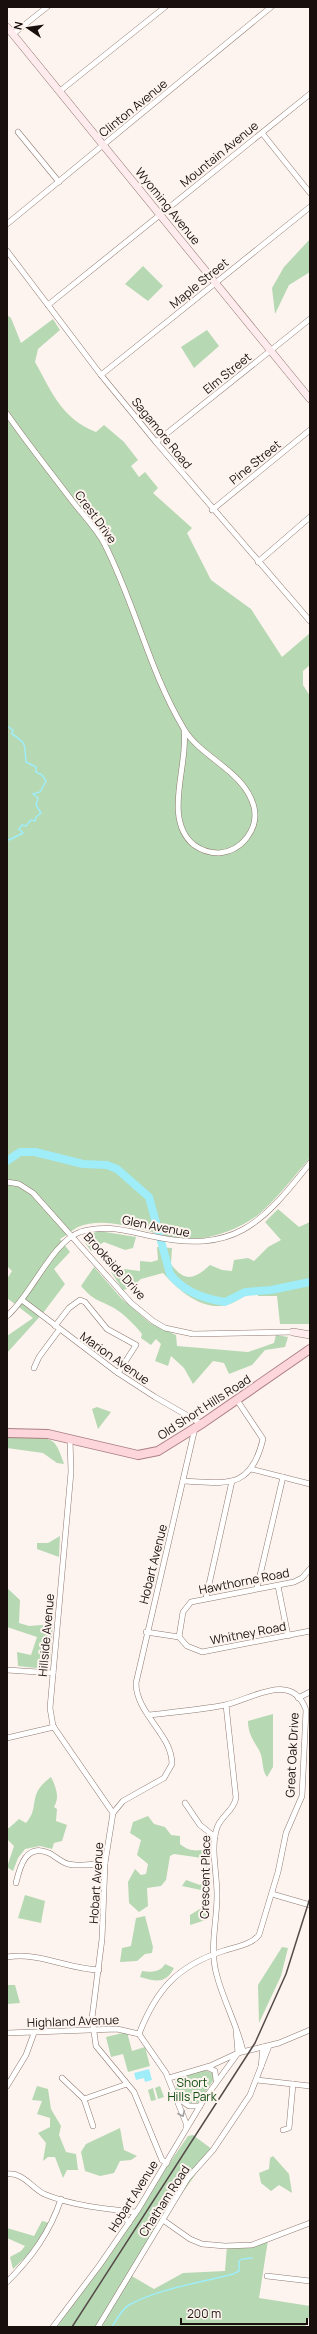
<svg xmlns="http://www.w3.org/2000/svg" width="317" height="2334" font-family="Manrope,sans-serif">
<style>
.green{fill:#b6d8b3}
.water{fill:#9fedf8}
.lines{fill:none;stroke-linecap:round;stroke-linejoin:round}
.stream{stroke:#9fedf8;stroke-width:1.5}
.river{stroke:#9fedf8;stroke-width:8}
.street-casing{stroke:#8f7970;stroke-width:6}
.secondary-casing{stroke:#8f7970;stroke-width:8}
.primary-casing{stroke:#ab7f83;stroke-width:10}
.street{stroke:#fff;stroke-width:5}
.secondary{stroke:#feebed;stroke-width:7}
.primary{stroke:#fcd6da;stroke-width:8}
.rail{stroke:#554b48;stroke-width:1.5}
.oneway{stroke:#a39f9e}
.labels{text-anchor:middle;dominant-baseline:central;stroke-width:4;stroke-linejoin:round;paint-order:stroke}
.street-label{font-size:12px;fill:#19100d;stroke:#fef4ef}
.park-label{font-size:12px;fill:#104b0f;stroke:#fef4ef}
</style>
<rect width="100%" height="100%" fill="#fef4ef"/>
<g class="green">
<polygon points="310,239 310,272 289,285 275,314 272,288 284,267"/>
<polygon points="143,266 163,286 148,301 125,284"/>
<path d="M7,315L11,318L21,343L53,319L60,330L38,349L35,362C52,392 61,418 96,432L104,425L124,442L138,460L131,466L139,477L145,472L158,488L153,493L192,528L187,533L211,580L251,609L282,657L310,633V665L303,671V685L310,696V1158C294,1176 278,1198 259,1214C242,1228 211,1240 188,1239C154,1238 112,1213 78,1227C72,1230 66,1236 60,1239L70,1252L54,1269L65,1284L43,1313L7,1353V1336L33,1318L7,1298V1279L12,1271L7,1266Z"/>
<polygon points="207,330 219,346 194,368 181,347"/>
<path d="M278,1209L299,1227L310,1222V1324H280L277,1296H258V1293C247,1293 240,1300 230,1304C204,1313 179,1291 163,1273L141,1279L131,1288L123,1290L111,1272L116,1268L140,1271V1261L151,1262L158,1260L157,1247L172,1248L171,1264C184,1282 194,1280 210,1265L222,1270L232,1271L234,1260L248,1258L254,1261L268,1247L281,1240L265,1222Z"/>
<polygon points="99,1231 136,1237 133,1248 125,1250 104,1242 91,1251 83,1240 85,1236"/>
<path d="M94,1267L121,1298L150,1323L176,1335L177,1346L248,1352L274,1343L276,1335L288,1337L285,1347L265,1350L252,1365L229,1374L224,1363L213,1361L193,1384L184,1368L171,1356L168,1366L155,1361L161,1344L156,1339L151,1345L141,1338L142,1334C135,1325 124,1314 114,1308C98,1299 95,1302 81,1286Z"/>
<polygon points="97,1407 111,1412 98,1429 92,1409"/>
<path d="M21,1436C51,1440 54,1433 64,1464L57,1463L43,1453L7,1448V1437Z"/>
<polygon points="60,1536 59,1557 37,1549 37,1543 48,1543"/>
<polygon points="7,1588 20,1600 19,1623 29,1626 53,1624 50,1663 36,1668 18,1666 17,1652 31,1655 37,1637 7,1627"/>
<path d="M273,1714V1767L267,1777C261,1769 264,1759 259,1750C253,1740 248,1733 248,1721Z"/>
<path d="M51,1777C56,1787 60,1797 54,1807L57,1809L56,1821L67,1825L62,1841L54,1843L52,1849L40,1846L25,1849L18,1858L13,1871L7,1867L14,1846L7,1839V1828H9L19,1819L26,1823C41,1806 26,1795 51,1777Z"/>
<path d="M148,1816L154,1824L165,1827L171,1835L180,1836V1844C190,1852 196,1851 208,1849L210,1889L201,1890L182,1886L186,1880L200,1885L204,1881L207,1865L202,1858L174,1854L170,1856L166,1880L161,1886L147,1888L148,1906L139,1912L129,1903L128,1882L135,1869L141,1875L146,1874L148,1864L137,1855L141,1840L130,1833L133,1822Z"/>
<polygon points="25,1895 45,1901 41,1923 18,1918"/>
<polygon points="203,1907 210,1908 209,1919 190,1925 190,1915"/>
<polygon points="145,1916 153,1947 152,1953 145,1954 137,1961 120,1962 122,1948 131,1946 136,1918"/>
<polygon points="282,1947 288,1948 281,1976 259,2023 258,1985"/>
<path d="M165,1964L174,1968C165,1985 155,1981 140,1977L142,1971C151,1972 160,1973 165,1964Z"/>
<polygon points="7,1985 15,1985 20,2003 7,2004"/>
<polygon points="127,2032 132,2051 145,2047 150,2066 128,2072 123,2054 111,2057 106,2037"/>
<polygon points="204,2070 212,2073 214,2079 199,2102 191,2105 177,2095 175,2081 178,2078"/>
<polygon points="37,2086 48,2089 51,2109 61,2126 59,2135 66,2152 76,2154 78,2170 67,2170 63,2178 55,2157 48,2157 43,2161 46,2143 38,2133 50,2127 50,2118 37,2114 42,2101 32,2100"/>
<polygon points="160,2086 164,2097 158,2099 155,2088"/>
<polygon points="153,2088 156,2100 151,2101 148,2090"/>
<polygon points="120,2128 124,2150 137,2156 131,2160 120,2161 114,2173 100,2176 85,2171 81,2152 86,2144"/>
<polygon points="193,2135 213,2150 173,2206 130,2275 154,2289 183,2273 225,2271 227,2246 268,2240 259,2298 310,2306 310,2315 305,2327 57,2327 188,2136"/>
<polygon points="273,2156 289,2174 292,2193 279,2185 271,2191 261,2183 259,2173 269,2169 270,2158"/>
<polygon points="42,2221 50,2223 38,2245 13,2269 10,2257 21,2251 25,2246 7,2238 7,2228 34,2236"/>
</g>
<polygon class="water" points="149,2069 152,2080 145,2082 144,2078 136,2080 134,2073"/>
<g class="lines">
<g class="stream">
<path d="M7,726L13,730L12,734C28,744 24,745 26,762L36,767V772L42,775L46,781L40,792L33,794L38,798L36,805L41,813L36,817L35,821L31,820L26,826L22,825L19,829L23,833L9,840L7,838"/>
<path d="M112,2327C117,2319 121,2310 129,2305C160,2288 200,2283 233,2274L239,2271V2261L242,2259L252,2258"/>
</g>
<path class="river" d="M7,1161L20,1152H35L83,1164L107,1165L117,1169L149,1197L170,1274C183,1291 204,1299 225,1302L245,1292L271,1290L310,1282"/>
<g class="street-casing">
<g id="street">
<polyline points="13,34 47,7"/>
<polyline points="60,91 165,7"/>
<polyline points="18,132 59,182"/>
<polyline points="262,133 310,193"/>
<polyline points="7,224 271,7"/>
<polyline points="7,251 101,375 156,442 310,621"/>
<polyline points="48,305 310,94"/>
<polyline points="101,375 310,207"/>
<path d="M7,414C28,444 51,473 73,502C83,515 96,528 104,543C135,603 149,671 184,729C201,758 245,771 254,807C259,829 242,851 219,853C210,853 201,850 194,845C162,819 189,764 184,730"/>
<polyline points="156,442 310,319"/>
<polyline points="212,510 310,430"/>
<polyline points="258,562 310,517"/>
<polyline points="7,1182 19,1184 33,1193 131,1303 153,1321 165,1328 193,1334 293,1332"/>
<polyline points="22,1300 118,1373 155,1397 202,1424"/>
<path d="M7,1316C31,1296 52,1242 80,1232C105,1224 126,1231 151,1236C234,1254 261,1225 310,1163"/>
<polyline points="55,1326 69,1308 80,1300 85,1302 107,1329 136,1345 118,1373"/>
<polyline points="34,1368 39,1357 59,1330"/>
<polyline points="70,1440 71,1472 50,1708 53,1726 113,1813"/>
<polyline points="251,1469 310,1484"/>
<path d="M183,1481C227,1483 251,1490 263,1439L237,1400"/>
<polyline points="278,1586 288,1636"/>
<polyline points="257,1588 283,1477"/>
<polyline points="206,1598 232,1481"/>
<polyline points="146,1632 179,1637 187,1646 202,1652 310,1631"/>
<polyline points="179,1637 183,1612 191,1602 294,1582 302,1578 310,1569"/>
<polyline points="7,1670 53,1673"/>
<polyline points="298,1698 310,1692"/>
<path d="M226,1705L236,1798C233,1813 219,1816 216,1831C211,1850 217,1874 217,1895C217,1923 209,1948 217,1976C224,2002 237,2025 243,2051"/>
<polyline points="7,1738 54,1727"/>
<polyline points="185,1803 200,1825 215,1837"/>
<path d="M16,1883C20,1866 26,1843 49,1853C55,1856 61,1862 68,1864C80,1867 93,1864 105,1863"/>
<polyline points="272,1894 310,1905"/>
<path d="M7,1957C40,1952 67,1969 99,1970"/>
<polyline points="236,2030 238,2053"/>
<polyline points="7,2033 117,2029 139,2034 166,2073 186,2123 186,2129"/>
<path d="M139,2034C156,1990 177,1966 223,1951C235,1947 251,1945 259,1935L278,1872L286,1833L302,1796L306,1710C292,1670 250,1700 225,1705C200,1710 174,1712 148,1715"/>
<polyline points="207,2067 215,2071 216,2080"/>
<polyline points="261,2067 263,2047"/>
<polyline points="62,2078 84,2099 93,2126"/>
<polyline points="169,2078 210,2066 238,2053 279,2043 310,2030"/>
<polyline points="257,2080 310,2086"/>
<polyline points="7,2086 26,2055 34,2033"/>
<polyline points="176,2097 189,2106 200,2106"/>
<polyline points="84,2099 127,2084"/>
<polyline points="283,2130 289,2128 293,2084"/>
<path d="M167,2163L162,2160L134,2092L96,2046L92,2018L102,1939L105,1863L113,1813L123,1801L164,1778L172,1764C172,1734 136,1714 136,1683L195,1428"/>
<path d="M7,2174C23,2172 32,2188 44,2194C73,2206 106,2209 136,2212"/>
<polyline points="120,2211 129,2223"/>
<polyline points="163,2220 190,2239 202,2244 225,2246 252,2245 310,2223"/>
<polyline points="267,2276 310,2281"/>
<path d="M7,2282C32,2257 50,2232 61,2199"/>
<polyline points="53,2327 99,2266 139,2208 203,2101 238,2053"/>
<polyline points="98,2327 188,2178 213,2150 250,2095 269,2046"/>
</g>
</g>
<g class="secondary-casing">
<g id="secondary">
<polyline points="7,27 310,399"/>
<polyline points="293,1332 310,1335"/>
</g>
</g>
<g class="primary-casing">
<polyline id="primary" points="7,1433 48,1434 138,1455 158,1451 203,1423 310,1349"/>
</g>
<use href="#street" class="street"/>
<use href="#secondary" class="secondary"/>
<use href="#primary" class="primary"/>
<polyline class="rail" points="72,2327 255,2043 286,1974 310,1898"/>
</g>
<defs><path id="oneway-chevron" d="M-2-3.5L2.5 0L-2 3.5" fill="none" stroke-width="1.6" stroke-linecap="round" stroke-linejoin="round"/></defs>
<use class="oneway" href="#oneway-chevron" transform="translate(182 2114) rotate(65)"/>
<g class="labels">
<g class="street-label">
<text transform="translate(133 108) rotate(-39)">Clinton Avenue</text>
<text transform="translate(219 154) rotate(-39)">Mountain Avenue</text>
<text transform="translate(168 206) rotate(51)">Wyoming Avenue</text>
<text transform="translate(199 283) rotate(-39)">Maple Street</text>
<text transform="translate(227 373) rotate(-39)">Elm Street</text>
<text transform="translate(162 433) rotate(51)">Sagamore Road</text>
<text transform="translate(255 462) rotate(-39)">Pine Street</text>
<text transform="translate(96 517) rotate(54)">Crest Drive</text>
<text transform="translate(156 1226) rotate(11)">Glen Avenue</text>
<text transform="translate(115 1266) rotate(48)">Brookside Drive</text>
<text transform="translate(115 1358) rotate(35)">Marion Avenue</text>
<text transform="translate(204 1407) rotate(-33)">Old Short Hills Road</text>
<text transform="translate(153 1564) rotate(-76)">Hobart Avenue</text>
<text transform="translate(244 1581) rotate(-11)">Hawthorne Road</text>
<text transform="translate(248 1633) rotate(-11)">Whitney Road</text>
<text transform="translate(46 1635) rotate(-85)">Hillside Avenue</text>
<text transform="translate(292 1755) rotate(-87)">Great Oak Drive</text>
<text transform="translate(205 1877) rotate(-89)">Crescent Place</text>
<text transform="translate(96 1883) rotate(-86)">Hobart Avenue</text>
<text transform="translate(73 2021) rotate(-2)">Highland Avenue</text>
<text transform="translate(133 2196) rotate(-58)">Hobart Avenue</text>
<text transform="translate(164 2201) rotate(-57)">Chatham Road</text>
</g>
<g class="park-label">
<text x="192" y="2082">Short<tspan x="192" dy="14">Hills Park</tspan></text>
</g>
</g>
<rect width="317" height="2334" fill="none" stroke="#19100d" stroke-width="16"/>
<g transform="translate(28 28) rotate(283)" stroke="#fef4ef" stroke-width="3" paint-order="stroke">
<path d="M0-3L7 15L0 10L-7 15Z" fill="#19100d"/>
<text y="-6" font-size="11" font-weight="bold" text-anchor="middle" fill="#19100d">N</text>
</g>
<path d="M181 2318v6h126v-6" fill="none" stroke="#19100d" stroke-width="2"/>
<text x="187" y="2318" font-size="12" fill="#19100d" stroke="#fef4ef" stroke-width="3" paint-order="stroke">200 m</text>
</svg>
